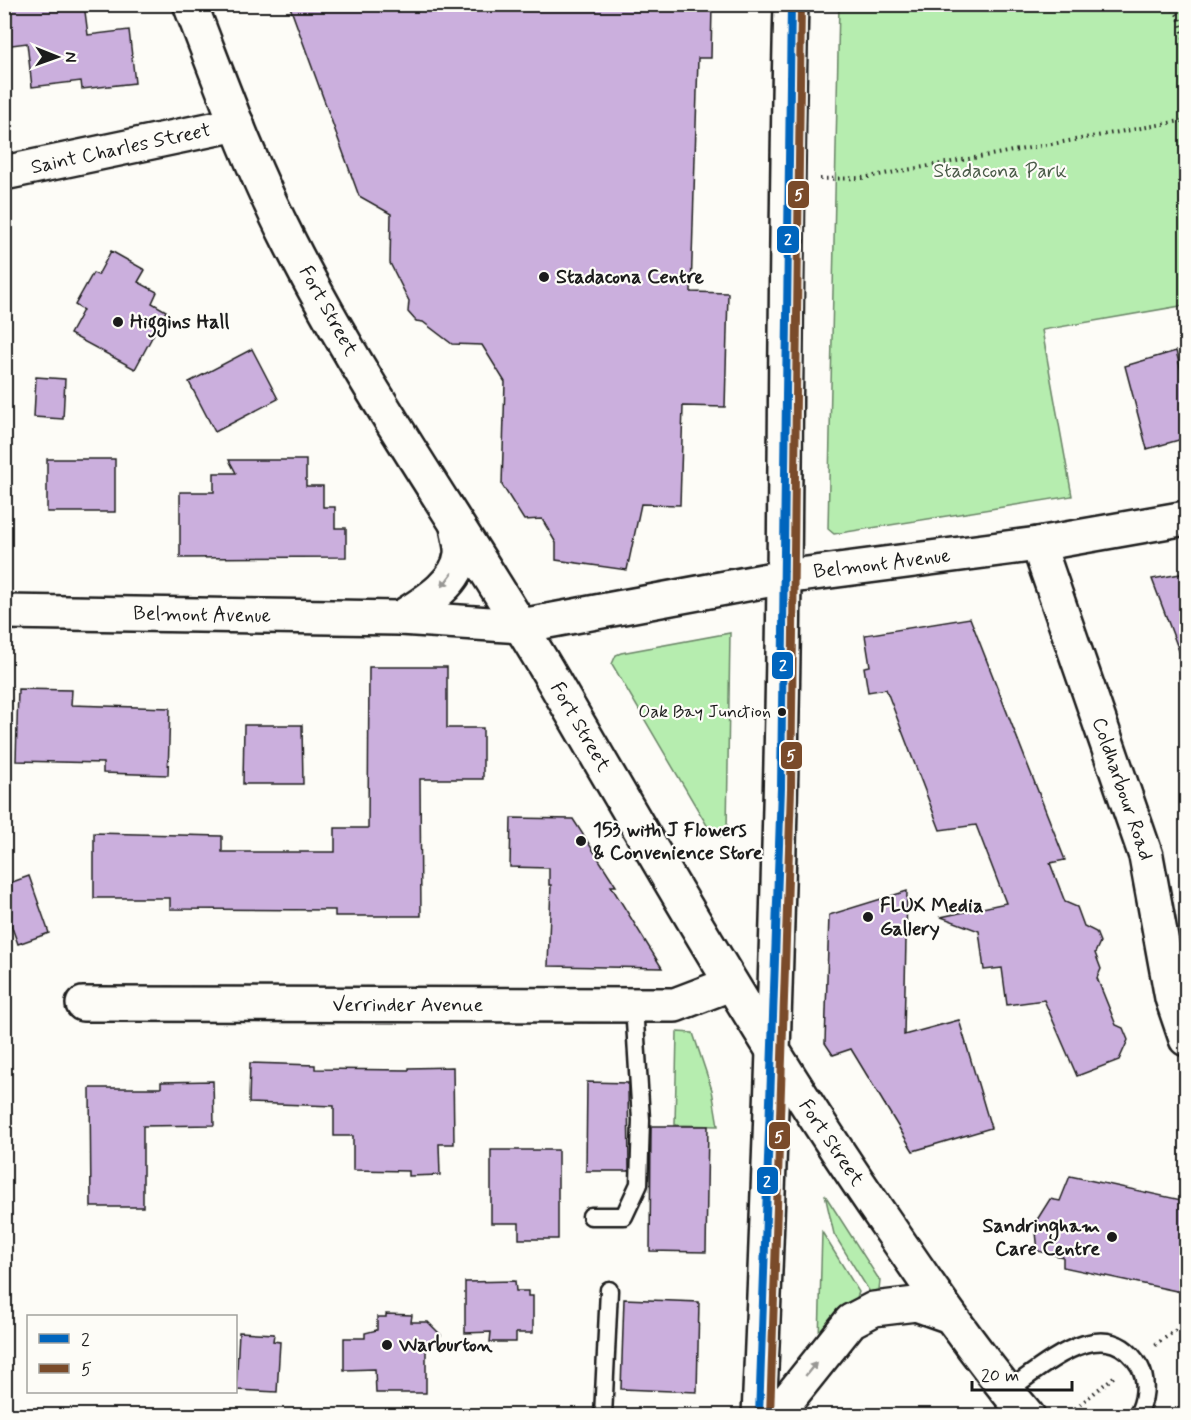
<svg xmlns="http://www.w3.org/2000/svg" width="1191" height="1420" font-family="Mynerve,sans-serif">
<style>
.green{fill:#b6edaf;stroke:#698466;stroke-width:1.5}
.building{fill:#cbafdd;stroke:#1c1c1c;stroke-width:1.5}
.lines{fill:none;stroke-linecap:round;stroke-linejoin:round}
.lane-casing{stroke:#1c1c1c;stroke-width:21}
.street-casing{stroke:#1c1c1c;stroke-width:38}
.secondary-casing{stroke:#1c1c1c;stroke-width:38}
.path{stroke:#1c1c1c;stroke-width:4;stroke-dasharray:1.5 4.5;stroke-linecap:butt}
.lane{stroke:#fdfcf7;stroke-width:16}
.street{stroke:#fdfcf7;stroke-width:33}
.secondary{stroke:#fdfcf7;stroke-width:33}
.bus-1-casing{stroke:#fdfcf7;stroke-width:12}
.bus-2-casing{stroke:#fdfcf7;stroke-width:12}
.bus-1{stroke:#0065bd;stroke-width:8}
.bus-2{stroke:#7a4b2a;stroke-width:8}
.oneway{fill:#989794}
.poi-dot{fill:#1c1c1c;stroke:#fdfcf7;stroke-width:2}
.labels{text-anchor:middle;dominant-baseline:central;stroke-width:4.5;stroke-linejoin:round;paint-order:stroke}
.bus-label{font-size:18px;fill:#1c1c1c;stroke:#fdfcf7;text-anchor:end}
.street-label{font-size:20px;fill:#1c1c1c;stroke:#fdfcf7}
.park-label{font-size:20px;fill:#4a5b48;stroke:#fdfcf7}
.poi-label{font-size:20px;font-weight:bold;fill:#1c1c1c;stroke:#fdfcf7;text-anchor:start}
.line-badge{stroke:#fdfcf7;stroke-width:2}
.badge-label{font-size:16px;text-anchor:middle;font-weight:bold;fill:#fff}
</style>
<rect width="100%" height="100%" fill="#fdfcf7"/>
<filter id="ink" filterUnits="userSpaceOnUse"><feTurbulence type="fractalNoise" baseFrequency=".0167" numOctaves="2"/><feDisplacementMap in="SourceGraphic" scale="12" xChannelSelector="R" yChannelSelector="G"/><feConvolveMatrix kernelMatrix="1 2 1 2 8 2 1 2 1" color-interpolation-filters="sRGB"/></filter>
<g filter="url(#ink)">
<g class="green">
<polygon points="839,5 1186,5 1186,305 1042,330 1072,496 834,534 828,529"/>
<polygon points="730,633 727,830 720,837 712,834 612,664 616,655 621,653"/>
<polygon points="677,1032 693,1033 712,1090 718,1126 675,1125"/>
<polygon points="825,1195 880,1281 879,1290 871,1294 834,1234"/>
<polygon points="822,1232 859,1292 856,1300 819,1340"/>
</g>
<g class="building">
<polygon points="4,4 84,4 88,35 129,30 135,83 82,89 81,81 32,87 27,43 4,46"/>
<polygon points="289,4 712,4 711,58 698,58 691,292 728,293 725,407 683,406 680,505 641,504 627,570 556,560 556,543 542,519 524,520 502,485 505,382 482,345 452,344 423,322 416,321 408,312 409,301 390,263 391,214 359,196"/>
<polygon points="111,251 145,270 138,282 157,292 152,303 166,311 135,369 70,334 83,310 75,305 93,273 98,275"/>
<polygon points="252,349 278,399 215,432 189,382"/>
<polygon points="1176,351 1186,390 1186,438 1147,449 1125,366"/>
<polygon points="36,377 65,379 63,419 34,417"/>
<rect x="47" y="459" width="68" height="53"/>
<polygon points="229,460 306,460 306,486 323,486 323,507 335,507 335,528 346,528 346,557 180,558 180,492 214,492 214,473 236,473"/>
<polygon points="1186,573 1186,664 1184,664 1152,579"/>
<polygon points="970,618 1065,860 1050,863 1065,902 1077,907 1084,926 1096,932 1100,942 1095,953 1101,969 1097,978 1116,1025 1123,1028 1128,1040 1119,1060 1077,1076 1044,1000 1007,1005 1002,968 984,970 979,931 941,917 1006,903 976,825 940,830 886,689 868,692 864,667 870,666 865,635"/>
<polygon points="369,667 447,667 447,728 483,728 483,779 420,779 421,916 335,916 335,910 170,909 170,898 94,898 94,833 222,836 222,852 335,852 335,828 368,828"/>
<polygon points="18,689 72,690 71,705 170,708 168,775 103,773 103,763 16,761"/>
<polygon points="244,725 302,725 303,784 243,784"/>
<polygon points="511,818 573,819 616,886 611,886 662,968 548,966 551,885 549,885 549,868 510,867"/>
<polygon points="29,876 49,933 18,944 4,906 4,885"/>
<polygon points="907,891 904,1035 959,1020 991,1128 913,1151 851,1049 833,1055 825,1043 829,915"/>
<polygon points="250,1063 315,1065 315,1069 409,1070 409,1068 453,1067 454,1144 439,1144 440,1175 409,1176 409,1171 353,1170 353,1136 334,1136 334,1106 249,1103"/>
<polygon points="213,1081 214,1125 143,1126 143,1207 91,1207 90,1088 161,1088 161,1082"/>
<polygon points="587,1082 628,1083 629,1171 586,1171"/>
<polygon points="651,1126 708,1126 706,1252 650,1251"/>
<polygon points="491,1150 558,1150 558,1239 519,1239 519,1223 491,1223"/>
<polygon points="1070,1176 1186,1201 1186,1293 1063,1267 1063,1257 1038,1251 1035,1223 1050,1199 1060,1201"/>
<polygon points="515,1281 516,1291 528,1291 528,1296 533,1296 533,1333 516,1333 516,1342 490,1342 491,1332 465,1333 465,1282"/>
<polygon points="624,1299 699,1302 697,1392 621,1389"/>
<polygon points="386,1314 412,1315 411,1322 428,1322 441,1335 426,1350 426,1393 376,1393 375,1369 344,1370 344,1338 365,1338 365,1333 377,1330 377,1317 386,1317"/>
<polygon points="239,1332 274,1334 273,1341 280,1342 277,1392 236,1390"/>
</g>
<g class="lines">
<g class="lane-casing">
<g id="lane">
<polyline points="591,1216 624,1216 639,1184 641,1120 634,1005"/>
<path d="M1007,1391C1043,1367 1105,1308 1140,1367C1148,1382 1145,1402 1137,1416"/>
<polyline points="603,1416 609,1290"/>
</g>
</g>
<g class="street-casing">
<g id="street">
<polyline points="4,173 237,124"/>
<polyline points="1038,544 1146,856 1172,998 1186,1039"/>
<polyline points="4,612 400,618 521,626 784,577 1038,544 1186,518"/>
<path d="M400,618C422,604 458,584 461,554C462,546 458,535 457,526"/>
<polyline points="83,1004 675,1005 730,984"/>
</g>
</g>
<g class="secondary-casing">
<g id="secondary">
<path d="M190,4C221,84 250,165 289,241C366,394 467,533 553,680C660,864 765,1048 886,1223C931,1289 976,1355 1028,1416"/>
<path d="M759,1416C771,1137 781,858 784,579C786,387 786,196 791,4"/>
<polyline points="775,1416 851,1321 874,1309 916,1304 950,1316"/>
</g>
</g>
<g class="path">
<polyline points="1170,4 1179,17 1186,45"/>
<polyline points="820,179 862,178 1186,120"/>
<polyline points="1155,1345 1186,1323"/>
<polyline points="1066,1416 1116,1375"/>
</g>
<use href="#lane" class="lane"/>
<use href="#street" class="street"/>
<use href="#secondary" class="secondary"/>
<g class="bus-1-casing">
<polyline id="bus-1" points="759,1416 781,788 791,4"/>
</g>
<g class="bus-2-casing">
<polyline id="bus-2" points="770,1416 791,789 801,4"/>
</g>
<use href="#bus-1" class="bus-1"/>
<use href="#bus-2" class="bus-2"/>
</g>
<defs><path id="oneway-solid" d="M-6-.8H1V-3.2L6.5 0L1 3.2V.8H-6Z" transform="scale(1.5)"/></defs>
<g class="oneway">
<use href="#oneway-solid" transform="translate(447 580) rotate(127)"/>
<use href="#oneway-solid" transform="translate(811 1369) rotate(-51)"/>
</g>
</g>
<g class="poi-dot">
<circle cx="544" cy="277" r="6"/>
<circle cx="118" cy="322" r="6"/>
<circle cx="782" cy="712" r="5"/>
<circle cx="581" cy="841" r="6"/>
<circle cx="868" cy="917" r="6"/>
<circle cx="1112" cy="1237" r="6"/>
<circle cx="387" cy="1345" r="6"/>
</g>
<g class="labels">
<g class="bus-label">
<text x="771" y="712">Oak Bay Junction</text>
</g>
<g class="street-label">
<text transform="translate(121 149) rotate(-12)">Saint Charles Street</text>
<text transform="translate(328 311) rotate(61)">Fort Street</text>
<text transform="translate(882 564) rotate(-7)">Belmont Avenue</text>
<text transform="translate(202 615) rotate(1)">Belmont Avenue</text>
<text transform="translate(580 727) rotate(60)">Fort Street</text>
<text transform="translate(1122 789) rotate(71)">Coldharbour Road</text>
<text x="408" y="1005">Verrinder Avenue</text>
<text transform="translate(831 1143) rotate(56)">Fort Street</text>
</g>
<g class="park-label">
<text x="1000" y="171">Stadacona Park</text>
</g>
<g class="poi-label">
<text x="556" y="277">Stadacona Centre</text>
<text x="130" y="322">Higgins Hall</text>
<text x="593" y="830">153 with J Flowers<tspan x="593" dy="23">&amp; Convenience Store</tspan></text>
<text x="880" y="906">FLUX Media<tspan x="880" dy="23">Gallery</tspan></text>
<text x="1100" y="1226" text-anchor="end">Sandringham<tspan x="1100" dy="23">Care Centre</tspan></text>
<text x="399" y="1345">Warburton</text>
</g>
</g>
<g class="line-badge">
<rect x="787" y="180" width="23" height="29" rx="6" fill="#7a4b2a"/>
<rect x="776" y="225" width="24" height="29" rx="6" fill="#0065bd"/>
<rect x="771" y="651" width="23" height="29" rx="6" fill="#0065bd"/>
<rect x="780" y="741" width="23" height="29" rx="6" fill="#7a4b2a"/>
<rect x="768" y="1121" width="23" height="29" rx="6" fill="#7a4b2a"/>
<rect x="756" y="1166" width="23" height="29" rx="6" fill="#0065bd"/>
</g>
<g class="badge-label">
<text x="799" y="200">5</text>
<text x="788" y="245">2</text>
<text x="783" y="671">2</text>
<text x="791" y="761">5</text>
<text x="779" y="1142">5</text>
<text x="767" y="1187">2</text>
</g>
<rect width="1191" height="1420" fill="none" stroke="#fdfcf7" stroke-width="24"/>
<rect x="12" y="12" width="1167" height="1396" fill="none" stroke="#1c1c1c" stroke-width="2" filter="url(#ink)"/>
<rect x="27" y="1315" width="210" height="78" fill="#fdfcf7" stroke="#a3a29f" stroke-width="1.5"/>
<rect x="39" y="1334" width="30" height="9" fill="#0065bd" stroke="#a3a29f" stroke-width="1.5"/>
<text x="81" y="1345" font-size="18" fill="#1c1c1c">2</text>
<rect x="39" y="1364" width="30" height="9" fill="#7a4b2a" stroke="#a3a29f" stroke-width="1.5"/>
<text x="81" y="1375" font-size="18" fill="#1c1c1c">5</text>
<g transform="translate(57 57) rotate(91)" stroke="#fdfcf7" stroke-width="4.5" paint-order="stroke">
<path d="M0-4.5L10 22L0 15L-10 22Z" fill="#1c1c1c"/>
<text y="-9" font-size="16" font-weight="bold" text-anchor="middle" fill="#1c1c1c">N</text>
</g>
<path d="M972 1381v9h100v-9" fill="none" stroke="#1c1c1c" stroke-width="3"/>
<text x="981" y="1381" font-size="18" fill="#1c1c1c" stroke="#fdfcf7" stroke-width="4.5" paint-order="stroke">20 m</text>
</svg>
